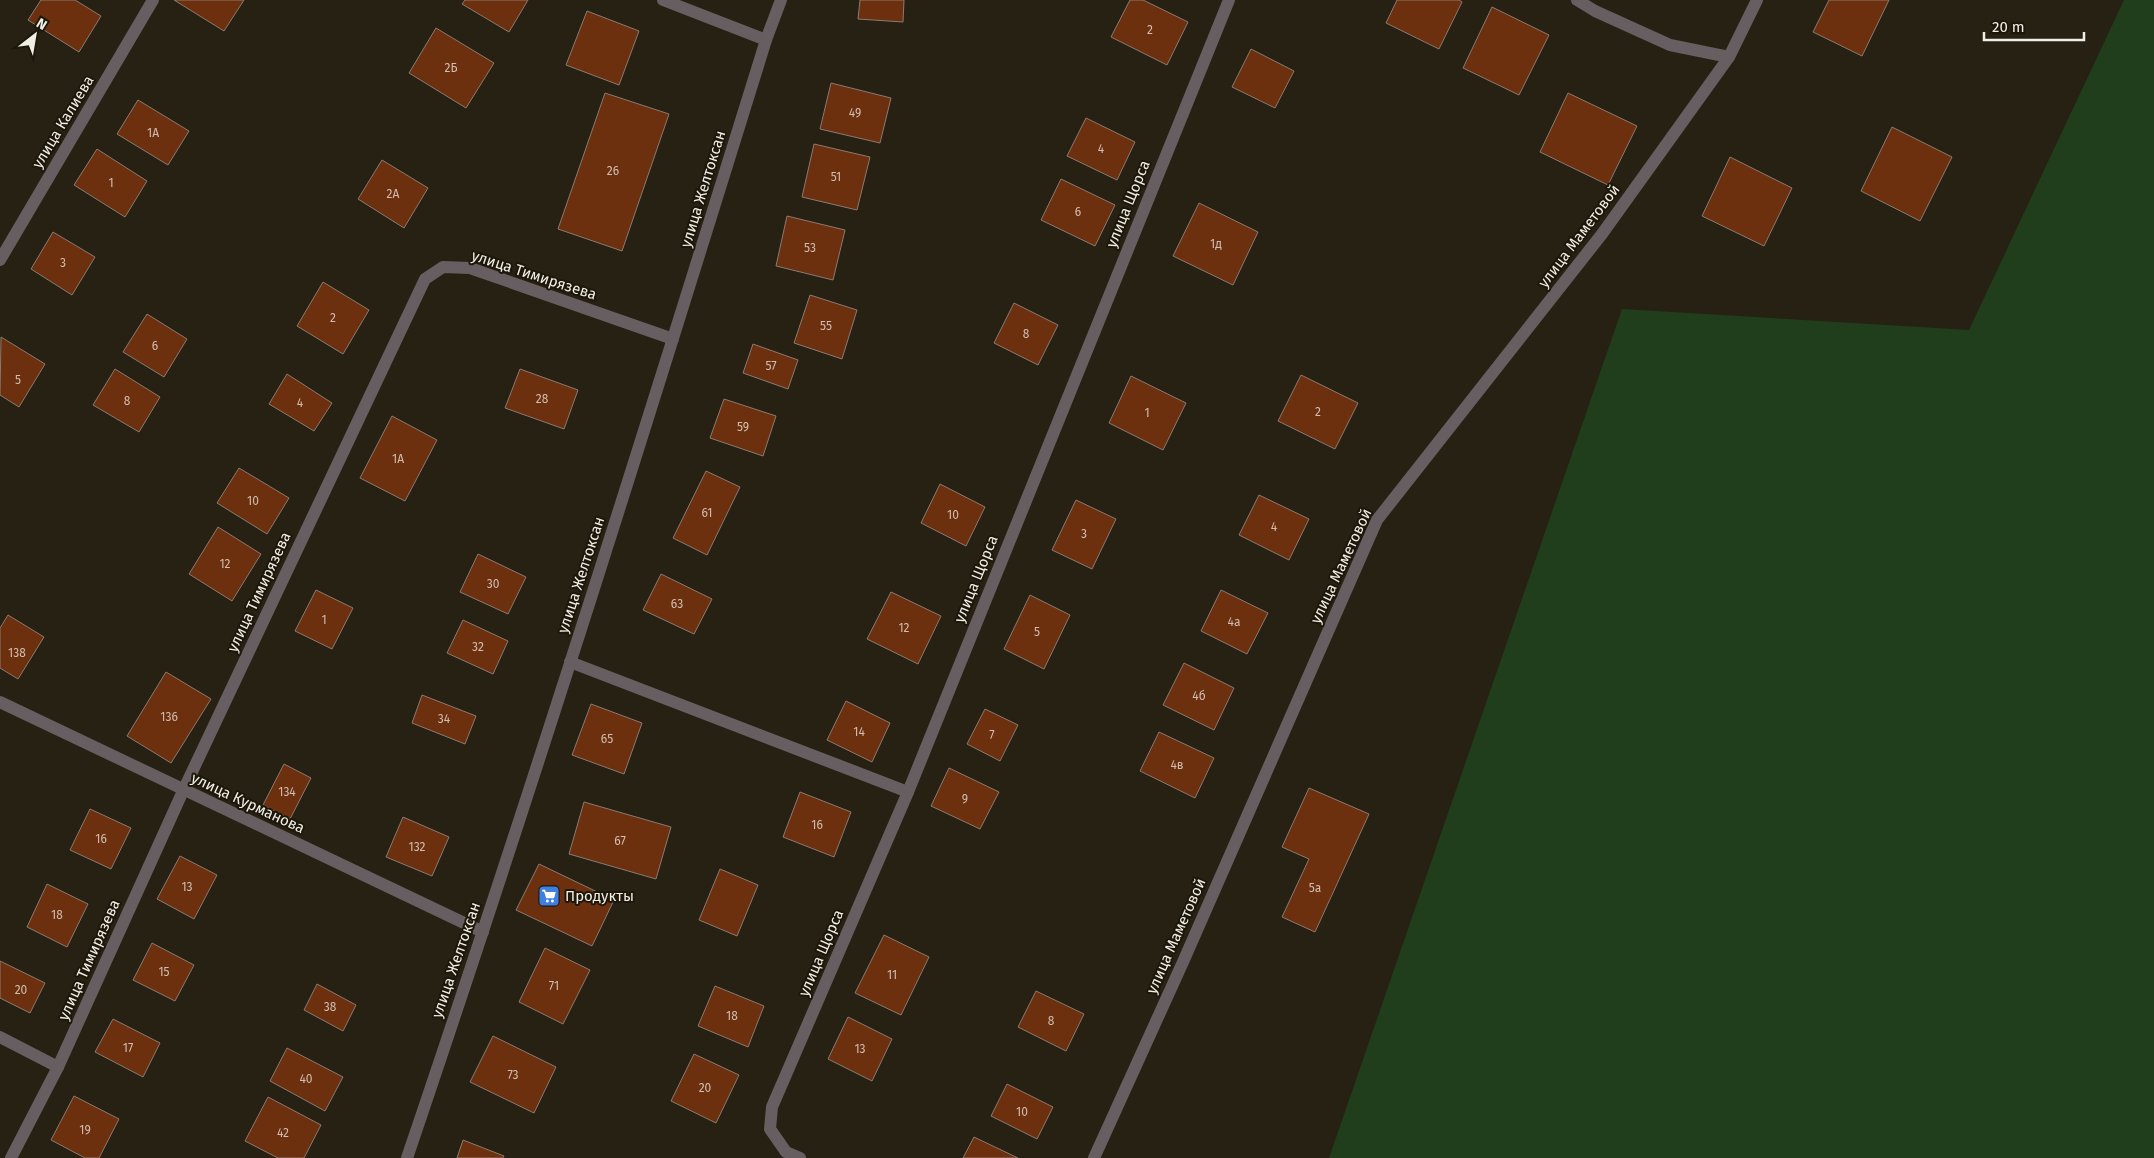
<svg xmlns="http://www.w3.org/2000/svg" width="2154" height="1158" font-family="'Fira Sans',sans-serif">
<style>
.green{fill:#213e1c}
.building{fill:#6c300f;stroke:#8b7a72}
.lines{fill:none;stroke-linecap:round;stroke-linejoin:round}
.service{stroke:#665e61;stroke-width:12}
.minor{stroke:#665e61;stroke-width:12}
.tertiary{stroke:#665e61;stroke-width:12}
.labels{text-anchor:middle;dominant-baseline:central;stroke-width:4;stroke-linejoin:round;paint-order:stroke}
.number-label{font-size:12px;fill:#d0beb0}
.street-label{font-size:15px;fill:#f1eee5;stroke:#1c170a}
.poi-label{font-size:15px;fill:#f1eee5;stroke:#1c170a;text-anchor:start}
</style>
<rect width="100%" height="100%" fill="#262113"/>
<polygon class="green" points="2124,0 2154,0 2154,1158 1329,1158 1622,309 1969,330"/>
<g class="building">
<polygon points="41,0 75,0 101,16 79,52 28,20"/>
<polygon points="174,0 244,0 224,31"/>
<polygon points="465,0 528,0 509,32 462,4"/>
<polygon points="860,0 904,0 903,22 858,19"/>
<polygon points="1130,0 1143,0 1188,22 1167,65 1111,37"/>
<polygon points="1397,0 1459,0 1462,2 1439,49 1386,23"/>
<polygon points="1829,0 1889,0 1862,56 1813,32"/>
<polygon points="1492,7 1549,35 1519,95 1463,68"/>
<polygon points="587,11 639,31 619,85 566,65"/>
<polygon points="436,28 494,63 466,108 409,73"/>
<polygon points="1251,49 1294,71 1275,108 1232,87"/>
<polygon points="831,83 891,98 880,143 820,129"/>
<polygon points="605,93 669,114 622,251 558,229"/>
<polygon points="1568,93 1637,126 1608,185 1540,152"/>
<polygon points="138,100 189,131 168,165 117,134"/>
<polygon points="1086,118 1135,142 1117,180 1067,156"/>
<polygon points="1892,127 1952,157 1920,221 1861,191"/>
<polygon points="814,144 870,157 857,210 802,197"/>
<polygon points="97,149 147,181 125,217 74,185"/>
<polygon points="1730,157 1792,188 1764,246 1702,216"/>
<polygon points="382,160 428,188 404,228 358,199"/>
<polygon points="1061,179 1115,205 1095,246 1041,220"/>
<polygon points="1199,203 1258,232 1233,285 1173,256"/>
<polygon points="787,216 845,230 833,280 776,266"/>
<polygon points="53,232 95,257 72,295 31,269"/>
<polygon points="323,282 369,310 343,354 297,326"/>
<polygon points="810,295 857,310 842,359 794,343"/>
<polygon points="1014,303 1058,325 1038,365 994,343"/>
<polygon points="147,314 187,339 164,377 123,352"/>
<polygon points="1,337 45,364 19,407 0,395"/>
<polygon points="753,344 798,360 788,389 743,373"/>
<polygon points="115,369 160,397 139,432 93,405"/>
<polygon points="520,369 578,390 564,429 505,408"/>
<polygon points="287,374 332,403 314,431 269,404"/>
<polygon points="1301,375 1358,403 1335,449 1278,421"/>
<polygon points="1131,376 1186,403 1163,450 1109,423"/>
<polygon points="724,399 776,416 763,456 710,438"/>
<polygon points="392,416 437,440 405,501 360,478"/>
<polygon points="239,468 289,498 267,534 217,503"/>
<polygon points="706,471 740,487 707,555 673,538"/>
<polygon points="940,484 985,507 966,546 921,523"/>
<polygon points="1259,495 1309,519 1289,560 1239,535"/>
<polygon points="1076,500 1116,519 1092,569 1052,550"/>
<polygon points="218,527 261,554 232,601 189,574"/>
<polygon points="478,554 526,577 508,614 460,592"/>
<polygon points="661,574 712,599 694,634 643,610"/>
<polygon points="316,590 353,608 332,649 295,631"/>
<polygon points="1221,590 1268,613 1247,654 1201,631"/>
<polygon points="891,592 941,616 918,664 867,639"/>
<polygon points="1030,595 1070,615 1044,669 1004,649"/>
<polygon points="8,615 44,637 18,679 0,668 0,628"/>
<polygon points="463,620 508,641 493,674 447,653"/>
<polygon points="1184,663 1234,688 1214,730 1163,705"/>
<polygon points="166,672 211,699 171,763 127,736"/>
<polygon points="422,695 476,716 465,744 412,723"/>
<polygon points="846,701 890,723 872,762 827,740"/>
<polygon points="591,704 642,723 624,774 572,755"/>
<polygon points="985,709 1018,725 1000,761 967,744"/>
<polygon points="1159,732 1214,758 1195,798 1140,771"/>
<polygon points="284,764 311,778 290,819 263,805"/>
<polygon points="949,768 999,792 980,829 931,806"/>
<polygon points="1309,788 1369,814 1315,932 1282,917 1309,859 1282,847"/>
<polygon points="800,792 851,812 834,857 783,837"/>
<polygon points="584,802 671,827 656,879 569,854"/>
<polygon points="90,809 131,828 111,869 70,850"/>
<polygon points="403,817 449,837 432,876 386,857"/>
<polygon points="180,856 217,875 194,919 157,899"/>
<polygon points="539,864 614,900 592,946 516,910"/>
<polygon points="720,869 758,885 737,936 699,920"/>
<polygon points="47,884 88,904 67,947 27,927"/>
<polygon points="884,935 929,957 901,1015 855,993"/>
<polygon points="152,943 194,965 175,1001 133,980"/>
<polygon points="545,948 590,970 563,1024 519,1002"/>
<polygon points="0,961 45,983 30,1013 0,998"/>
<polygon points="317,984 356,1005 343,1031 304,1010"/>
<polygon points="715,986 764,1006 748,1047 698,1026"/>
<polygon points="1036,991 1084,1014 1066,1051 1018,1027"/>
<polygon points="848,1017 892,1039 872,1081 828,1059"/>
<polygon points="113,1019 160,1043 143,1077 95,1052"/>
<polygon points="493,1036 556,1067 534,1113 470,1082"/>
<polygon points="287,1048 343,1077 325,1111 270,1081"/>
<polygon points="694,1054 739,1075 716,1123 671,1101"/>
<polygon points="1007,1084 1053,1107 1037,1139 991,1116"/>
<polygon points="74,1096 119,1119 99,1158 85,1158 51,1140"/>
<polygon points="268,1097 321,1125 304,1158 278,1158 245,1141"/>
<polygon points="974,1137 1018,1158 963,1158"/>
<polygon points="463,1140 504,1156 503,1158 457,1158"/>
</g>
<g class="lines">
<g class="service">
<polyline points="570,662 908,792"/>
<polyline points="0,1037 58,1067"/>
</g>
<g class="minor">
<polyline points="663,0 766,40"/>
<polyline points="1577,0 1595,11 1670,45 1729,57"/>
<polyline points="0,260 153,0"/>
<polyline points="11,1158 58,1067 183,791 425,279 443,267 470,268 673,339"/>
<polyline points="800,1158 786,1152 770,1129 772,1107 908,792 1229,0"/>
<polyline points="1094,1158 1183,962 1377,520 1602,234 1729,57 1757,0"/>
</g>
<g class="tertiary">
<polyline points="0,702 483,932"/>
<path d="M407,1158C533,787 650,414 766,40L781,0"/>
</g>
</g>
<defs>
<g id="supermarket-square" transform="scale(1.125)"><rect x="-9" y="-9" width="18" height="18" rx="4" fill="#3f7fe0" stroke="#1c170a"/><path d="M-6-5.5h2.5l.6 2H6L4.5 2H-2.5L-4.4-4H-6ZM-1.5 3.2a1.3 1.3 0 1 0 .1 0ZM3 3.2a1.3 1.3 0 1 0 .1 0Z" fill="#fff"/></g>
</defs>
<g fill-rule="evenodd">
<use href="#supermarket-square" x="549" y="896"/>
</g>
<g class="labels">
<g class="number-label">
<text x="1150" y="30">2</text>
<text x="451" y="68">2Б</text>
<text x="855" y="113">49</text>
<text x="153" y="133">1А</text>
<text x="1101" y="149">4</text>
<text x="613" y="171">26</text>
<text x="836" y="177">51</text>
<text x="111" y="183">1</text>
<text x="393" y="194">2А</text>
<text x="1078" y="212">6</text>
<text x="1216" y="244">1д</text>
<text x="810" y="248">53</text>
<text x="63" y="263">3</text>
<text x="333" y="318">2</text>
<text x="826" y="326">55</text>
<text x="1026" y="334">8</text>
<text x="155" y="346">6</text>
<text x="771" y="366">57</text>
<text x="18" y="380">5</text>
<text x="542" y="399">28</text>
<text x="127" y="401">8</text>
<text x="300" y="403">4</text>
<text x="1318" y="412">2</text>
<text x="1147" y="413">1</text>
<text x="743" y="427">59</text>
<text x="398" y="459">1А</text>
<text x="253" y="501">10</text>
<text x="707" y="513">61</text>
<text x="953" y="515">10</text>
<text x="1274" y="527">4</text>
<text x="1084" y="534">3</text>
<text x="225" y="564">12</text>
<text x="493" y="584">30</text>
<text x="677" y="604">63</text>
<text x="324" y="620">1</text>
<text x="1234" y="622">4а</text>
<text x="904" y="628">12</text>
<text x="1037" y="632">5</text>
<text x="478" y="647">32</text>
<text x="17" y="653">138</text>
<text x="1199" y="696">4б</text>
<text x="169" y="717">136</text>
<text x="444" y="719">34</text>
<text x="859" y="732">14</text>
<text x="992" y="735">7</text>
<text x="607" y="739">65</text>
<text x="1177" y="765">4в</text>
<text x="287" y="792">134</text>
<text x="965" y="799">9</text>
<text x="817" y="825">16</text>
<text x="101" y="839">16</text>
<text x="620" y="841">67</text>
<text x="417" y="847">132</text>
<text x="187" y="887">13</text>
<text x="1315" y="888">5а</text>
<text x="57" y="915">18</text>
<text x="164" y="972">15</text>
<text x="892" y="975">11</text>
<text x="554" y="986">71</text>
<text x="21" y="990">20</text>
<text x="330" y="1007">38</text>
<text x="732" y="1016">18</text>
<text x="1051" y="1021">8</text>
<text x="128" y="1048">17</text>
<text x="860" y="1049">13</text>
<text x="513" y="1075">73</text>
<text x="306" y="1079">40</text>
<text x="705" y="1088">20</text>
<text x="1022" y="1112">10</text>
<text x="85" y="1130">19</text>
<text x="283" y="1133">42</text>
</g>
<g class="street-label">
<text transform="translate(63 122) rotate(-59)">улица Калиева</text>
<text transform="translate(703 189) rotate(-73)">улица Желтоксан</text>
<text transform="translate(1128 204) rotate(-68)">улица Щорса</text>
<text transform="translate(1579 236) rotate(-53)">улица Маметовой</text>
<text transform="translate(534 275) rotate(18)">улица Тимирязева</text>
<text transform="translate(1341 566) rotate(-65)">улица Маметовой</text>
<text transform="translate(581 575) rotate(-72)">улица Желтоксан</text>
<text transform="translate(976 579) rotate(-68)">улица Щорса</text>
<text transform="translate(259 592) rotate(-65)">улица Тимирязева</text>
<text transform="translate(248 803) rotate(25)">улица Курманова</text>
<text transform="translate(1176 936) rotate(-66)">улица Маметовой</text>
<text transform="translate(821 953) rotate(-67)">улица Щорса</text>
<text transform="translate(89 960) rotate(-66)">улица Тимирязева</text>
<text transform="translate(456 960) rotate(-71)">улица Желтоксан</text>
</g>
<g class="poi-label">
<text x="565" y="896">Продукты</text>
</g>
</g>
<g transform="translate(35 35) rotate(31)" stroke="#1c170a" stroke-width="4" paint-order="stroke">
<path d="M0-4L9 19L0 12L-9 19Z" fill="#f1eee5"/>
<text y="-8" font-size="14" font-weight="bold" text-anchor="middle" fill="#f1eee5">N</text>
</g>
<path d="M1984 32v8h100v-8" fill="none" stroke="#f1eee5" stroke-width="2.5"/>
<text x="1992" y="32" font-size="15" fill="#f1eee5" stroke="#1c170a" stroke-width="4" paint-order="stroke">20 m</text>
</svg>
